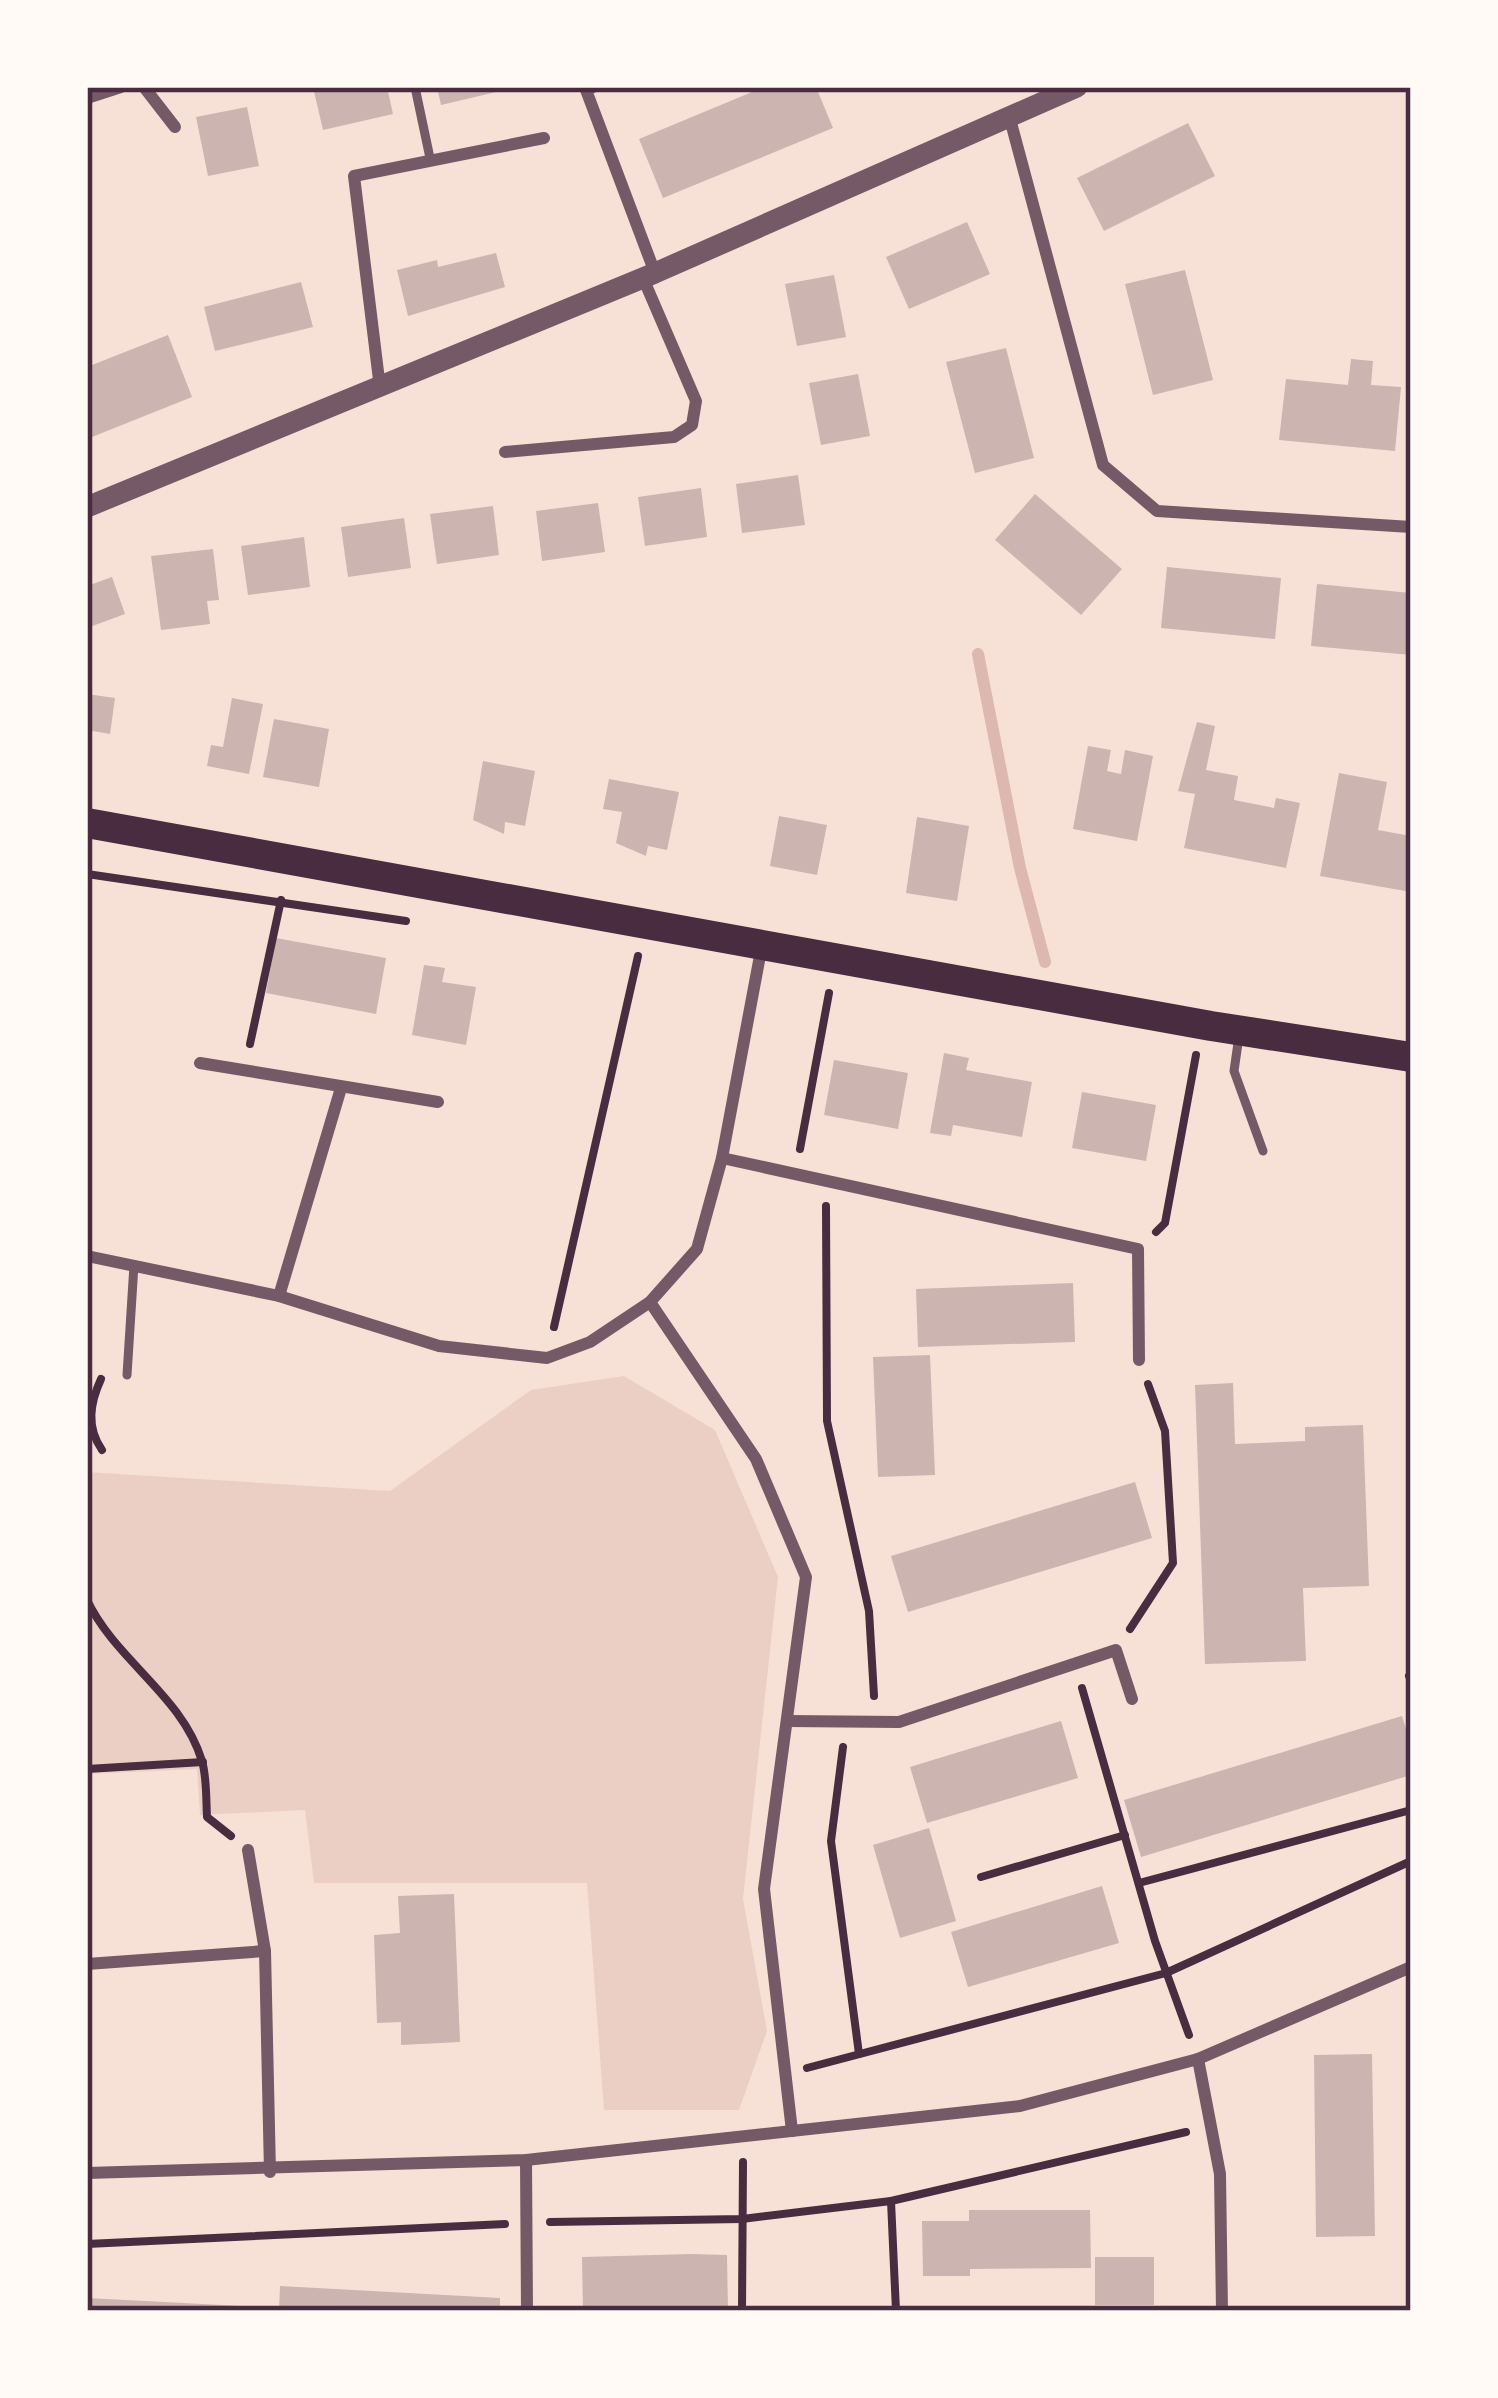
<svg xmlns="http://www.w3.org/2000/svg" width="1498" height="2398" font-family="Lora,serif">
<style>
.green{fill:#ebcfc5}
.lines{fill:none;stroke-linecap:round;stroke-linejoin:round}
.stream{stroke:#dcb8b0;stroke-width:12}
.building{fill:#ccb4b1}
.path{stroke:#4a2c40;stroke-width:8}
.service{stroke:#755966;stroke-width:9}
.minor{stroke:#755966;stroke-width:12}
.tertiary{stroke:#755966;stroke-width:21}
.primary{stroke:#4a2c40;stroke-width:30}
.neatline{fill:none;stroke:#4a2c40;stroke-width:4.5}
</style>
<rect width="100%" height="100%" fill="#f7e1d7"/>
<polygon class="green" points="624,1376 715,1430 778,1577 743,1899 767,2031 739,2110 604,2110 587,1883 314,1883 305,1810 200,1815 197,1769 87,1774 87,1472 390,1491 531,1390"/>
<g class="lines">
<polyline class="stream" points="978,654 1020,868 1045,962"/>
</g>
<g class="building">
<polygon points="313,87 387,87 393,114 323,130"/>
<polygon points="437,87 509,87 509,89 441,105"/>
<polygon points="764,87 816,87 833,128 663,198 639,139"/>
<polygon points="247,107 259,166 208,176 196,117"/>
<polygon points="1188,123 1215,176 1104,231 1077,178"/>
<polygon points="967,222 990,274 909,309 886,257"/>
<polygon points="496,253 505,287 408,316 397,270 437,260 438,267"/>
<polygon points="1185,270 1213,380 1153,395 1125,284"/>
<polygon points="834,275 846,337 797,346 785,284"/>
<polygon points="301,282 313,327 215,351 204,307"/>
<polygon points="168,335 192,397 87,439 87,367"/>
<polygon points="1006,348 1034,458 975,473 946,362"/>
<polygon points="1351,359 1373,361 1371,385 1401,387 1395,451 1279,440 1286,379 1348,385"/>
<polygon points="858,374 870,436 821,445 809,383"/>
<polygon points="798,475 805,525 742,533 736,484"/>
<polygon points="701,488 707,537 645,546 638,497"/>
<polygon points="1035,494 1122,569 1081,615 995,540"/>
<polygon points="598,503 605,552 542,561 536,511"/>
<polygon points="493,506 499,555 437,564 430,514"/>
<polygon points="404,518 411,568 348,577 341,527"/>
<polygon points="304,537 310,587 248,595 241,546"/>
<polygon points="213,549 219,600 207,601 210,624 161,630 151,556"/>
<polygon points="1167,567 1281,578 1275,639 1161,628"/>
<polygon points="112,577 125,614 87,628 87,586"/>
<polygon points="1317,584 1411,593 1411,655 1311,646"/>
<polygon points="87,694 115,698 110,734 87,730"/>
<polygon points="232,698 263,704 249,774 207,766 211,745 223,747"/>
<polygon points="274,719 329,729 319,787 263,777"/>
<polygon points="1197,722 1215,726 1206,770 1238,776 1234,800 1274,808 1276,798 1300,803 1286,868 1184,848 1195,794 1178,791"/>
<polygon points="1088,746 1111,750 1107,771 1121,774 1125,750 1153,756 1137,841 1073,829"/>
<polygon points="483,761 535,771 525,826 505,822 504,834 473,820"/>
<polygon points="1339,773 1387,782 1378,830 1411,836 1411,892 1320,876"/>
<polygon points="609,779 679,792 667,850 648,846 646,856 616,843 622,812 603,809"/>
<polygon points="779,816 827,825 817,875 770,866"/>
<polygon points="917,817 969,826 957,901 906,893"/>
<polygon points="276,938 386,958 376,1014 266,993"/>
<polygon points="424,965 445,968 442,982 476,987 466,1045 412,1035"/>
<polygon points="944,1053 969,1058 966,1070 1032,1082 1022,1137 953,1125 951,1136 930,1133"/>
<polygon points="834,1060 908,1073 898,1129 824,1115"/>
<polygon points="1082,1092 1156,1105 1146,1161 1072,1148"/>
<polygon points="1073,1283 1075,1342 918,1347 916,1289"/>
<polygon points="930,1355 935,1475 878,1477 873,1357"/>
<polygon points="1233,1383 1235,1444 1305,1441 1305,1427 1363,1425 1369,1586 1303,1588 1306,1661 1205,1664 1195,1385"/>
<polygon points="1135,1482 1152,1538 908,1612 891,1556"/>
<polygon points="1402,1716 1411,1745 1411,1775 1141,1857 1124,1800"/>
<polygon points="1061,1721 1078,1778 927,1823 910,1767"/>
<polygon points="929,1828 956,1921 900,1938 873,1845"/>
<polygon points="1102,1886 1119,1943 968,1987 951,1932"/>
<polygon points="454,1894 460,2042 401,2045 401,2022 377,2023 374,1935 400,1933 398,1896"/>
<polygon points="1372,2054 1375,2236 1316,2237 1314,2055"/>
<polygon points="969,2210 1090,2210 1091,2268 970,2269 970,2276 923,2276 922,2221 969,2221"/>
<polygon points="691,2254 727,2255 728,2311 583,2311 582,2257"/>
<rect x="1095" y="2257" width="59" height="48"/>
<polygon points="280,2286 500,2298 500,2311 279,2311"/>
<polygon points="87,2298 260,2307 260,2311 87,2311"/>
</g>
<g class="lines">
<g class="path">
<polyline points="87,874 406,921"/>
<polyline points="250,1044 281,900"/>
<polyline points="800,1149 829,993"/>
<polyline points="826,1206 827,1421 869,1611 874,1696"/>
<polyline points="1156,1232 1165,1223 1196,1055"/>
<polyline points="554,1327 638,956"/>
<path d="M101,1379C90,1403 86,1427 102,1450"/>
<path d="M87,1600C116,1661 182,1695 202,1761C207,1778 206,1800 207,1817L231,1836"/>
<polyline points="1130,1629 1173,1563 1165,1431 1148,1384"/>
<polyline points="1409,1676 1411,1681"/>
<polyline points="1082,1688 1155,1941 1189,2035"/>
<polyline points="843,1747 831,1841 859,2054"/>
<polyline points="87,1769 203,1762"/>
<polyline points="981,1877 1125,1835"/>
<polyline points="1139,1883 1411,1810"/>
<polyline points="807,2068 1166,1973 1411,1861"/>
<polyline points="891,2201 896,2311"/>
<polyline points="550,2222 742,2219 891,2201 1186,2132"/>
<polyline points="87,2244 505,2224"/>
<polyline points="742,2311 743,2162"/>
</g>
<g class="service">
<polyline points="415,87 430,158"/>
<polyline points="1239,1036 1234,1071 1263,1151"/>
<polyline points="127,1375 134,1265"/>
</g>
<g class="minor">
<polyline points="144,87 175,127"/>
<polyline points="593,87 586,90 655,273"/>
<polyline points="87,98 121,87"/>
<polyline points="1010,119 1103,465 1157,511 1411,527"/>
<polyline points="380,388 354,176 544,138"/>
<polyline points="505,452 674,437 692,425 696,401 643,278"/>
<polyline points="762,945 722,1158 697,1249 650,1302 756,1459 806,1577 764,1889 792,2131"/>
<polyline points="200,1063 438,1102"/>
<polyline points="722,1158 1138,1249 1139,1360"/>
<polyline points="87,1256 279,1296 439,1346 547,1358 590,1342 650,1302"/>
<polyline points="279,1296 341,1088"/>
<polyline points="787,1721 899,1722 1116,1650 1132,1699"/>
<polyline points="248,1850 265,1951 270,2172"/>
<polyline points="87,1964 265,1951"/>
<polyline points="1198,2059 1220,2174 1222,2311"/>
<polyline points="526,2160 527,2311"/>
<polyline points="87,2173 526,2160 1020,2106 1198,2059 1411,1967"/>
</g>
<polyline class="tertiary" points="87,507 655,273 1077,87"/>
<polyline class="primary" points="87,823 1211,1026 1411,1057"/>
</g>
<rect width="1498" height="2398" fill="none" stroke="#fffaf5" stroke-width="180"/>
<rect x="90" y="90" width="1318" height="2218" class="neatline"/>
</svg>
